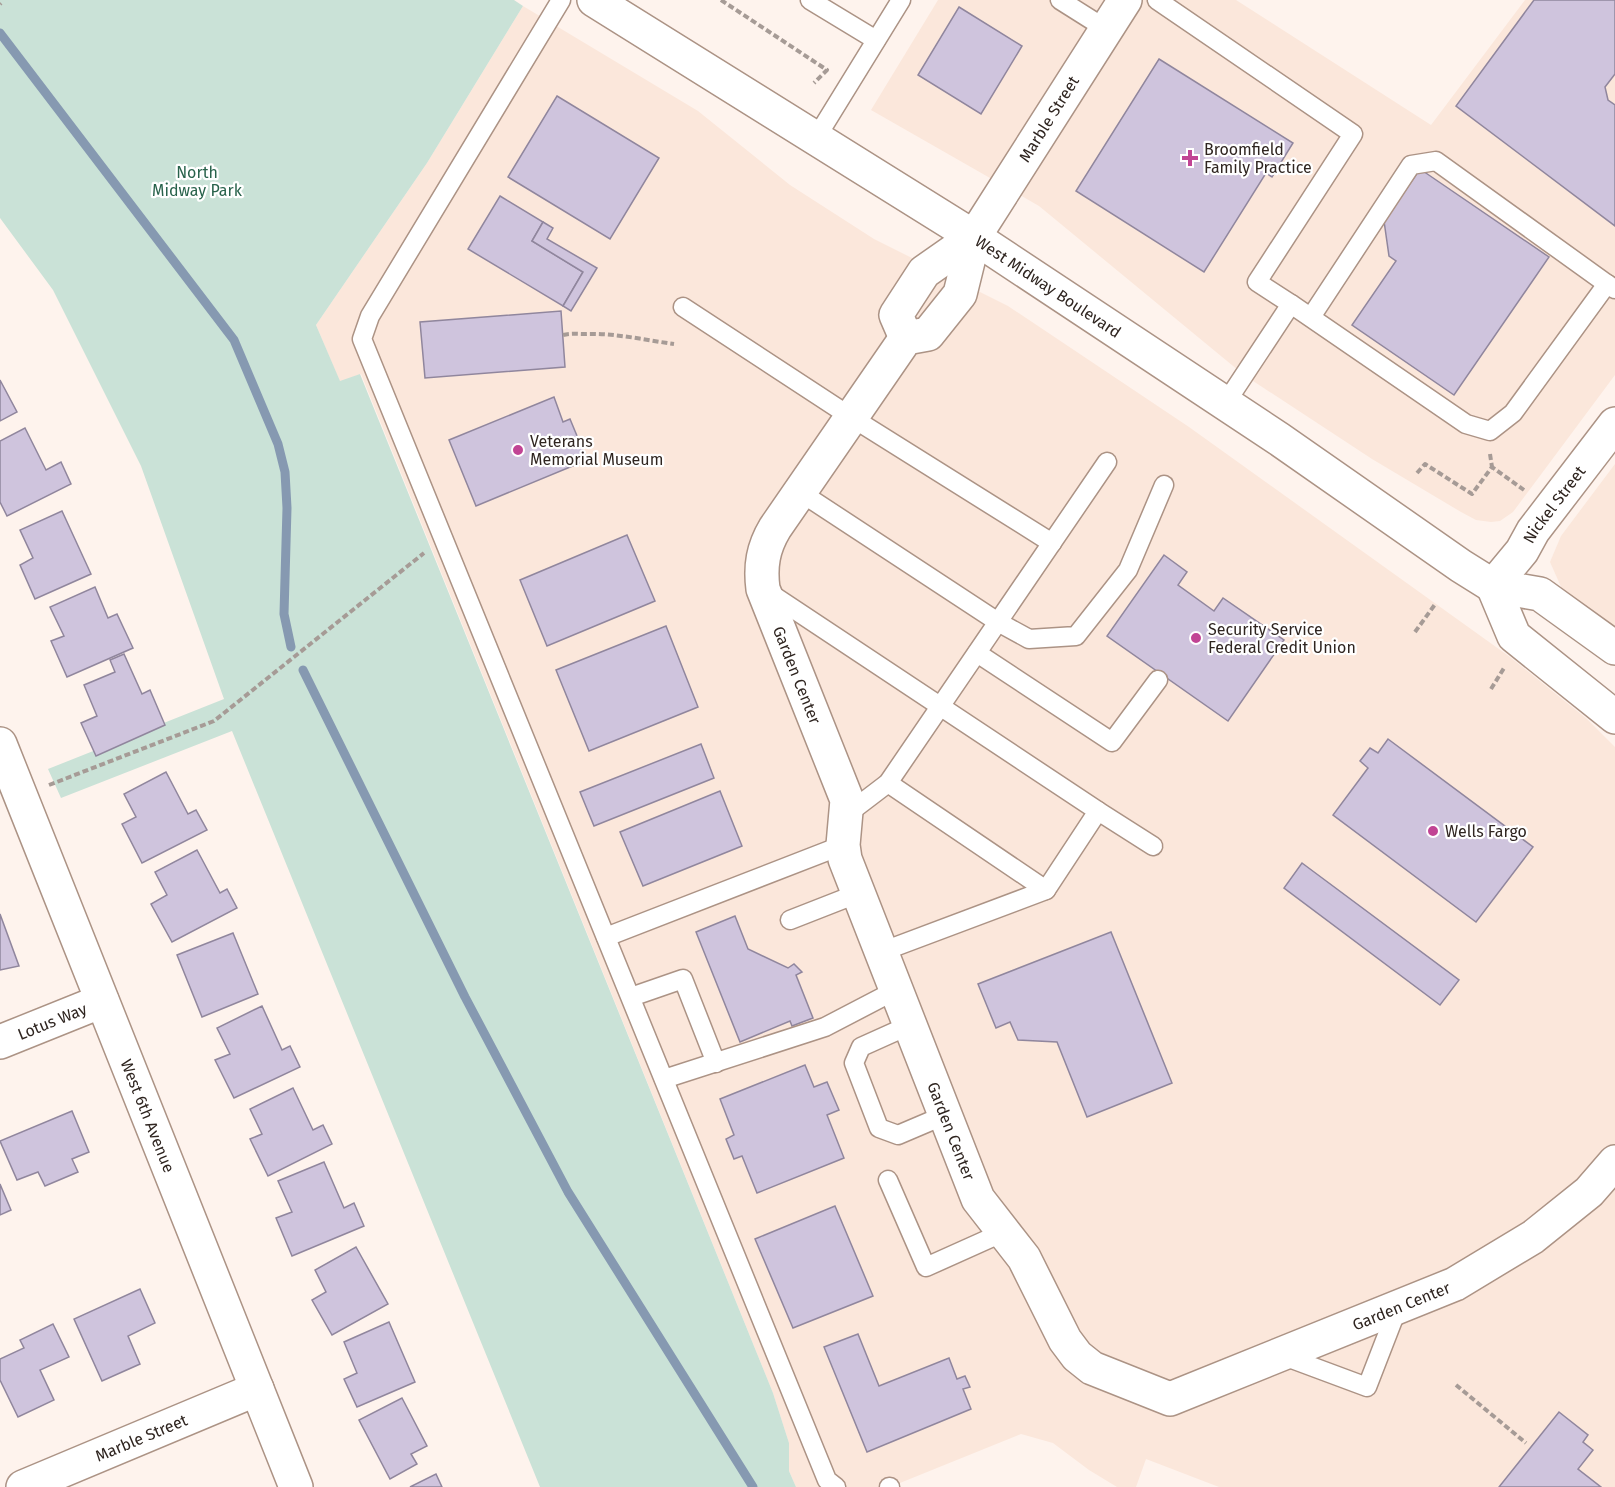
<svg xmlns="http://www.w3.org/2000/svg" width="1615" height="1487" font-family="'Fira Sans',sans-serif">
<style>
.built{fill:#fbe7db}
.green{fill:#cae2d7}
.lines{fill:none;stroke-linecap:round;stroke-linejoin:round}
.stream{stroke:#8699b1;stroke-width:9}
.building{fill:#cfc4dd;stroke:#90869d;stroke-width:1.5}
.lane-casing{stroke:#ac9385;stroke-width:21}
.street-casing{stroke:#ac9385;stroke-width:36}
.secondary-casing{stroke:#ac9385;stroke-width:36}
.path{stroke:#a69b96;stroke-width:4;stroke-dasharray:6 3;stroke-linecap:butt}
.lane{stroke:#fff;stroke-width:18}
.street{stroke:#fff;stroke-width:33}
.secondary{stroke:#fff;stroke-width:33}
.poi-dot{fill:#c14494;stroke:#fff;stroke-width:2}
.labels{text-anchor:middle;dominant-baseline:central;stroke-width:4.5;stroke-linejoin:round;paint-order:stroke}
.street-label{font-size:16px;fill:#2f2520;stroke:#fff}
.poi-label{font-size:16px;fill:#2f2520;stroke:#fff;text-anchor:start}
.park-label{font-size:16px;fill:#28624b;stroke:#fff}
</style>
<rect width="100%" height="100%" fill="#fef3ed"/>
<g class="built">
<polygon points="938,0 1236,0 1431,125 1525,0 1615,0 1615,375 1513,512 1500,521 1491,522 1476,520 1461,512 1372,459 1244,375 1039,206 871,110"/>
<polygon points="523,6 698,111 790,185 874,239 1008,306 1189,427 1510,657 1587,719 1615,747 1615,1487 1219,1487 1146,1459 1136,1487 1117,1487 1089,1470 1053,1443 1021,1434 890,1487 796,1487 789,1471 789,1443 773,1393 361,374 340,382 316,325 427,163"/>
<polygon points="1615,464 1615,628 1562,589 1550,562 1561,536"/>
</g>
<polygon class="green" points="0,0 514,0 523,6 427,163 316,325 340,381 360,374 773,1393 789,1443 789,1471 796,1487 540,1487 232,731 61,798 48,769 224,699 141,466 53,290 0,218"/>
<g class="lines">
<g class="stream">
<polyline points="0,33 234,340 278,444 285,472 287,508 284,614 291,647"/>
<polyline points="303,670 465,997 568,1192 753,1487"/>
</g>
</g>
<g class="building">
<polygon points="1534,0 1615,0 1615,74 1605,87 1608,100 1615,105 1615,226 1456,106"/>
<polygon points="959,7 1022,46 981,114 918,75"/>
<polygon points="1159,59 1293,143 1272,177 1266,173 1204,272 1076,191"/>
<polygon points="557,96 659,158 610,239 508,177"/>
<polygon points="1420,169 1549,257 1454,395 1352,325 1396,261 1389,256 1384,221"/>
<polygon points="500,196 543,222 532,241 583,272 563,306 468,249"/>
<polygon points="543,222 553,228 547,239 597,268 571,311 563,306 583,272 532,241"/>
<polygon points="561,311 565,367 425,378 420,322"/>
<polygon points="0,380 17,412 0,421"/>
<polygon points="554,397 563,422 570,419 587,460 476,506 449,440"/>
<polygon points="25,428 46,470 61,462 71,484 7,516 0,502 0,441"/>
<polygon points="62,511 91,574 35,599 20,565 33,558 20,530"/>
<polygon points="627,535 655,601 547,646 520,580"/>
<polygon points="1164,555 1187,572 1178,585 1214,611 1223,598 1284,640 1228,721 1107,636"/>
<polygon points="95,587 108,618 117,614 133,648 67,677 51,641 64,636 50,607"/>
<polygon points="666,626 698,707 589,751 556,670"/>
<polygon points="124,654 142,694 150,690 165,725 96,756 81,723 97,716 84,685 115,672 110,660"/>
<polygon points="1388,739 1533,847 1476,922 1333,815 1368,768 1360,761 1370,748 1378,753"/>
<polygon points="701,744 714,778 594,826 580,792"/>
<polygon points="166,772 188,814 196,810 207,830 142,863 122,824 136,817 124,794"/>
<polygon points="720,791 742,846 643,886 620,832"/>
<polygon points="197,850 220,893 227,889 237,908 172,942 151,904 167,895 155,872"/>
<polygon points="1302,863 1459,980 1440,1005 1284,888"/>
<polygon points="0,914 19,966 0,970"/>
<polygon points="735,916 748,949 788,968 794,964 802,972 796,975 813,1018 792,1026 790,1021 740,1042 696,932"/>
<polygon points="1111,932 1172,1083 1087,1117 1057,1042 1018,1040 1010,1022 996,1028 978,984"/>
<polygon points="233,933 258,994 202,1017 177,955"/>
<polygon points="262,1006 282,1050 290,1046 300,1067 234,1098 215,1060 230,1054 217,1028"/>
<polygon points="805,1065 814,1087 827,1082 839,1110 827,1115 844,1158 757,1193 742,1156 734,1159 726,1139 734,1135 720,1099"/>
<polygon points="293,1088 313,1130 323,1125 332,1144 268,1176 250,1139 262,1134 250,1109"/>
<polygon points="72,1111 89,1152 72,1159 78,1172 45,1186 38,1172 17,1180 0,1141"/>
<polygon points="324,1162 344,1208 354,1203 364,1226 292,1256 276,1218 292,1212 278,1181"/>
<polygon points="0,1184 11,1210 0,1215"/>
<polygon points="835,1206 873,1296 793,1328 755,1239"/>
<polygon points="356,1247 388,1304 332,1335 312,1300 326,1292 315,1270"/>
<polygon points="140,1289 155,1323 128,1336 140,1364 102,1381 74,1319"/>
<polygon points="389,1322 415,1382 357,1407 344,1379 357,1373 344,1342"/>
<polygon points="53,1324 69,1357 40,1370 54,1400 18,1417 0,1380 0,1359 24,1348 20,1340"/>
<polygon points="858,1334 879,1386 949,1358 957,1379 965,1376 970,1387 963,1389 971,1409 867,1452 824,1347"/>
<polygon points="402,1398 427,1446 411,1454 417,1464 390,1479 359,1420"/>
<polygon points="1559,1412 1588,1435 1583,1442 1593,1450 1578,1469 1601,1487 1499,1487"/>
<polygon points="436,1474 442,1487 410,1487"/>
</g>
<g class="lines">
<g class="lane-casing">
<g id="lane">
<polyline points="561,0 370,316 362,339 827,1480 836,1487"/>
<polyline points="810,0 876,40"/>
<polyline points="1060,0 1106,29"/>
<polyline points="1157,0 1353,134 1257,282 1291,304 1225,404"/>
<polyline points="816,138 901,0"/>
<polyline points="1291,304 1466,424 1490,431 1513,413 1607,284 1615,289"/>
<polyline points="683,307 851,417 1052,543"/>
<polyline points="1311,317 1411,165 1436,161 1607,284"/>
<polyline points="800,492 998,622 1029,639 1076,636 1128,570 1164,485"/>
<polyline points="768,592 1098,811 1046,890 881,952"/>
<polyline points="977,653 1112,742 1158,680"/>
<polyline points="888,783 1046,890"/>
<polyline points="1098,811 1153,846"/>
<polyline points="846,815 888,783 1107,462"/>
<polyline points="790,920 859,893"/>
<polyline points="606,937 843,845"/>
<polyline points="631,997 683,979 716,1063"/>
<polyline points="910,1025 861,1047 854,1063 879,1128 898,1135 945,1115"/>
<polyline points="664,1079 825,1027 896,990"/>
<polyline points="888,1180 926,1267 1004,1232"/>
<polyline points="1281,1355 1367,1387 1398,1307"/>
<polyline points="889,1487 890,1487"/>
</g>
</g>
<g class="street-casing">
<g id="street">
<path id="s1" d="M1125,0L974,237L960,294L928,334L906,338L775,528C763,548 760,566 763,589L847,800L843,845L845,859L978,1199L1024,1258L1065,1340L1077,1356L1092,1368L1170,1399L1455,1284L1533,1237L1589,1192L1615,1162"/>
<polyline points="906,338 896,315 924,272 974,237"/>
<path id="s2" d="M0,744L296,1487"/>
<path id="s3" d="M0,1042L102,1001"/>
<path id="s4" d="M23,1487L257,1389"/>
</g>
</g>
<g class="secondary-casing">
<g id="secondary">
<path id="s5" d="M594,0L974,237L1279,439L1461,566L1493,586L1540,594L1615,648"/>
<path id="s6" d="M1493,586L1522,551L1533,531L1615,424"/>
<polyline points="1493,586 1514,636 1615,717"/>
</g>
</g>
<g class="path">
<polyline points="721,0 827,70 814,83"/>
<polyline points="0,4 1,3"/>
<path d="M563,335C571,333 577,334 586,334C615,333 645,340 674,344"/>
<polyline points="1490,454 1492,467"/>
<polyline points="1417,473 1425,464 1472,494 1492,467 1524,490"/>
<polyline points="1415,632 1436,603"/>
<polyline points="1491,689 1504,668"/>
<polyline points="49,785 214,721 424,553"/>
<polyline points="1456,1385 1526,1443"/>
</g>
<use href="#lane" class="lane"/>
<use href="#street" class="street"/>
<use href="#secondary" class="secondary"/>
</g>
<g class="poi-dot">
<path d="M1187 149h6v6h6v6h-6v6h-6v-6h-6v-6h6z"/>
<circle cx="518" cy="450" r="6"/>
<circle cx="1196" cy="638" r="6"/>
<circle cx="1433" cy="831" r="6"/>
</g>
<g class="labels">
<g class="street-label">
<text transform="translate(1049 119) rotate(-58)">Marble Street</text>
<text stroke="none"><textPath href="#s5" startOffset="537">West Midway Boulevard</textPath></text>
<text stroke="none"><textPath href="#s6" startOffset="102">Nickel Street</textPath></text>
<text stroke="none"><textPath href="#s1" startOffset="800">Garden Center</textPath></text>
<text stroke="none"><textPath href="#s3" startOffset="56">Lotus Way</textPath></text>
<text stroke="none"><textPath href="#s2" startOffset="400">West 6th Avenue</textPath></text>
<text stroke="none"><textPath href="#s1" startOffset="1286">Garden Center</textPath></text>
<text stroke="none"><textPath href="#s1" startOffset="1898">Garden Center</textPath></text>
<text stroke="none"><textPath href="#s4" startOffset="128">Marble Street</textPath></text>
</g>
<g class="poi-label">
<text x="1204" y="149">Broomfield<tspan x="1204" dy="18">Family Practice</tspan></text>
<text x="530" y="441">Veterans<tspan x="530" dy="18">Memorial Museum</tspan></text>
<text x="1208" y="629">Security Service<tspan x="1208" dy="18">Federal Credit Union</tspan></text>
<text x="1445" y="831">Wells Fargo</text>
</g>
<g class="park-label">
<text x="197" y="172">North<tspan x="197" dy="18">Midway Park</tspan></text>
</g>
</g>
</svg>
